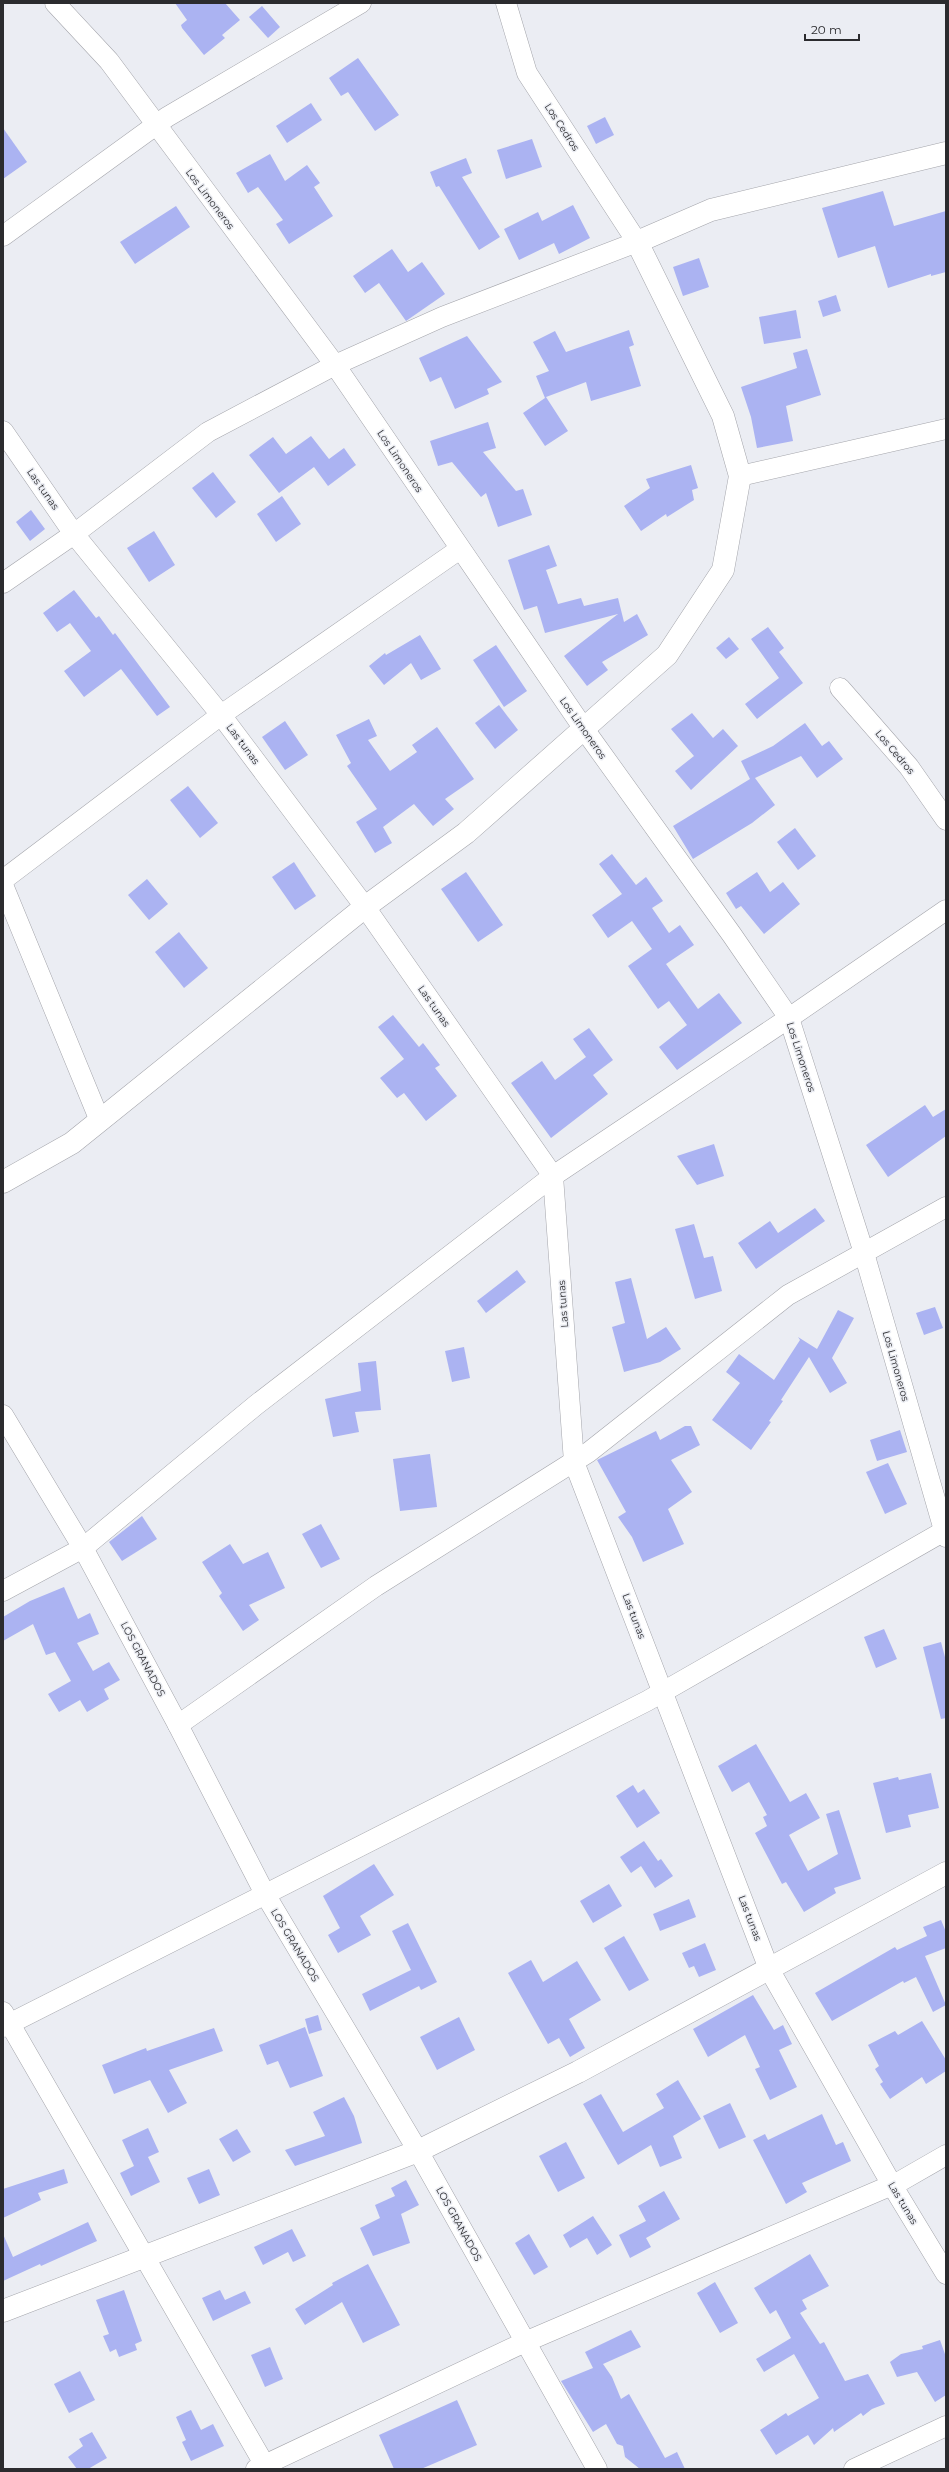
<svg xmlns="http://www.w3.org/2000/svg" width="949" height="2472" font-family="Montserrat,sans-serif">
<style>
.building{fill:#abb3f2}
.lines{fill:none;stroke-linecap:round;stroke-linejoin:round}
.minor-casing{stroke:#a4a5ab;stroke-width:21}
.tertiary-casing{stroke:#a4a5ab;stroke-width:23}
.minor{stroke:#fff;stroke-width:20}
.tertiary{stroke:#fff;stroke-width:22}
.labels{text-anchor:middle;dominant-baseline:central;stroke-width:3;stroke-linejoin:round;paint-order:stroke}
.street-label{font-size:10px;fill:#2b2b2e;stroke:#ebedf3}
</style>
<rect width="100%" height="100%" fill="#ebedf3"/>
<g class="building">
<polygon points="175,3 225,3 240,20 222,35 225,38 204,55 182,28 181,25 187,20"/>
<polygon points="262,6 280,27 268,38 249,17"/>
<polygon points="358,58 399,115 375,131 348,92 341,96 329,78"/>
<polygon points="311,103 322,120 287,143 276,126"/>
<polygon points="605,117 614,135 596,144 587,126"/>
<polygon points="3,128 27,162 3,179"/>
<polygon points="532,139 542,167 506,179 497,150"/>
<polygon points="270,154 285,181 307,165 320,183 314,187 333,216 289,244 276,224 283,220 258,187 248,193 236,173"/>
<polygon points="466,158 472,173 462,177 500,237 479,250 439,186 436,187 430,172"/>
<polygon points="883,191 894,226 946,211 946,272 931,276 931,274 888,288 875,246 838,258 822,208"/>
<polygon points="573,205 590,238 559,254 554,243 519,260 504,229 538,212 542,221"/>
<polygon points="176,206 190,227 135,264 120,242"/>
<polygon points="392,249 408,272 422,262 445,294 406,321 379,283 365,293 353,276"/>
<polygon points="699,258 709,287 683,296 673,267"/>
<polygon points="836,295 841,311 823,317 818,301"/>
<polygon points="796,310 801,338 764,344 759,317"/>
<polygon points="629,330 634,345 629,347 641,386 591,401 586,382 546,397 568,431 545,446 523,413 545,398 536,376 549,371 533,342 555,331 566,352"/>
<polygon points="467,336 502,382 487,389 489,394 455,409 441,377 430,382 419,358"/>
<polygon points="807,349 821,395 786,406 793,441 757,448 751,417 741,387 797,368 793,353"/>
<polygon points="488,422 496,448 483,452 516,491 523,489 532,515 498,527 486,493 481,497 452,462 438,466 430,441"/>
<polygon points="311,436 329,459 344,448 356,465 328,486 314,467 279,493 249,455 273,437 286,454"/>
<polygon points="691,465 698,488 692,490 694,500 667,517 666,514 641,531 624,506 650,488 646,479"/>
<polygon points="213,472 236,502 216,518 192,488"/>
<polygon points="282,496 301,524 276,542 257,514"/>
<polygon points="31,510 45,529 30,541 16,522"/>
<polygon points="154,531 175,565 149,582 127,548"/>
<polygon points="549,545 557,566 546,570 558,604 581,598 584,606 618,598 624,622 637,614 648,635 602,662 608,670 587,686 564,656 618,614 545,633 537,606 524,610 508,560"/>
<polygon points="74,590 96,618 99,616 113,635 115,633 170,707 157,716 121,669 84,697 64,671 91,651 70,623 57,632 43,613"/>
<polygon points="768,627 784,648 779,652 803,683 757,719 745,704 779,678 751,639"/>
<polygon points="420,635 441,669 421,680 411,663 384,685 369,666 385,653 386,655"/>
<polygon points="729,637 739,649 726,659 716,648"/>
<polygon points="496,645 527,691 504,707 473,660"/>
<polygon points="499,705 518,730 495,749 475,723"/>
<polygon points="692,713 713,738 723,729 738,746 691,790 675,771 694,756 671,729"/>
<polygon points="369,719 377,736 368,740 390,771 417,752 412,745 437,727 474,779 445,799 454,809 433,826 414,804 383,827 392,843 375,853 356,822 377,809 347,766 351,763 336,735"/>
<polygon points="285,721 308,755 285,770 262,737"/>
<polygon points="805,723 822,746 829,741 843,759 817,778 801,756 755,778 775,805 752,823 693,859 673,826 750,779 741,761 773,746"/>
<polygon points="188,786 218,823 200,838 170,800"/>
<polygon points="795,828 816,856 798,870 777,842"/>
<polygon points="612,854 636,885 646,877 663,901 652,908 669,933 680,925 694,945 666,964 698,1009 719,993 742,1023 677,1070 659,1047 687,1025 669,1001 658,1009 628,966 652,949 632,921 608,938 592,915 622,894 599,864"/>
<polygon points="294,862 316,896 295,910 272,877"/>
<polygon points="466,872 503,925 478,942 441,889"/>
<polygon points="757,872 770,892 783,882 800,904 764,934 741,906 736,909 726,893"/>
<polygon points="147,879 168,904 149,920 128,895"/>
<polygon points="179,932 208,968 184,988 155,952"/>
<polygon points="393,1015 419,1047 423,1043 440,1065 435,1068 457,1096 426,1121 404,1093 397,1098 380,1078 404,1059 378,1027"/>
<polygon points="589,1028 613,1060 593,1075 608,1094 551,1138 511,1083 542,1061 555,1080 586,1057 573,1039"/>
<polygon points="925,1105 933,1117 946,1109 946,1136 888,1177 866,1145"/>
<polygon points="714,1144 724,1176 697,1185 677,1156"/>
<polygon points="815,1208 825,1221 756,1269 738,1243 770,1221 778,1233"/>
<polygon points="694,1224 704,1258 713,1256 722,1291 695,1299 675,1229"/>
<polygon points="517,1270 526,1282 486,1313 477,1301"/>
<polygon points="631,1278 647,1339 666,1327 681,1349 660,1362 624,1372 612,1327 625,1323 615,1282"/>
<polygon points="935,1307 943,1328 924,1335 916,1313"/>
<polygon points="838,1310 854,1318 832,1358 847,1383 830,1393 809,1357 781,1400 783,1401 769,1421 771,1422 751,1450 712,1420 740,1383 726,1372 739,1354 774,1380 800,1340 798,1337 817,1349"/>
<polygon points="464,1347 470,1378 452,1382 445,1351"/>
<polygon points="376,1361 381,1410 355,1412 359,1432 333,1437 325,1399 361,1391 358,1363"/>
<polygon points="685,1426 691,1426 700,1445 671,1460 692,1492 668,1509 684,1544 643,1562 632,1537 618,1517 626,1512 597,1460 656,1431 660,1440"/>
<polygon points="900,1430 907,1452 877,1461 870,1440"/>
<polygon points="430,1454 437,1507 400,1511 393,1459"/>
<polygon points="888,1463 907,1504 885,1514 866,1472"/>
<polygon points="142,1516 157,1539 122,1561 109,1542"/>
<polygon points="321,1524 340,1559 321,1568 302,1534"/>
<polygon points="230,1544 243,1564 268,1552 285,1588 249,1605 259,1620 243,1631 219,1596 222,1593 202,1562"/>
<polygon points="64,1587 78,1619 90,1613 99,1634 77,1643 93,1671 109,1662 120,1680 104,1689 109,1699 87,1712 80,1700 59,1712 48,1694 71,1681 55,1652 46,1655 33,1624 3,1641 3,1617 30,1601"/>
<polygon points="884,1629 897,1659 876,1668 864,1637"/>
<polygon points="941,1642 946,1661 946,1718 941,1719 923,1647"/>
<polygon points="756,1744 790,1802 806,1793 820,1818 789,1835 808,1871 838,1854 826,1814 839,1810 861,1879 834,1888 836,1893 804,1912 786,1882 782,1884 755,1833 767,1826 763,1817 767,1815 749,1782 732,1792 718,1766"/>
<polygon points="931,1773 939,1808 908,1815 911,1827 886,1833 873,1783 898,1777 899,1780"/>
<polygon points="633,1785 638,1793 644,1789 660,1813 637,1828 616,1796"/>
<polygon points="644,1841 658,1861 661,1859 673,1876 655,1888 641,1866 631,1873 620,1857"/>
<polygon points="374,1864 394,1895 360,1916 371,1935 338,1953 328,1935 340,1928 323,1896"/>
<polygon points="609,1884 622,1906 593,1923 580,1901"/>
<polygon points="689,1899 696,1917 660,1931 653,1914"/>
<polygon points="941,1920 946,1932 946,1948 925,1956 946,2005 933,2012 916,1977 904,1983 903,1981 832,2021 815,1993 895,1947 897,1950 927,1936 923,1927"/>
<polygon points="408,1923 437,1982 421,1990 419,1986 370,2011 362,1994 411,1970 392,1931"/>
<polygon points="624,1936 649,1980 629,1991 604,1948"/>
<polygon points="705,1943 716,1970 699,1977 694,1966 689,1968 682,1953"/>
<polygon points="531,1960 543,1982 577,1961 601,2000 569,2019 585,2048 570,2057 559,2038 548,2044 508,1973"/>
<polygon points="753,1995 774,2030 783,2025 792,2044 779,2050 797,2087 770,2100 755,2069 760,2067 745,2035 708,2057 693,2029"/>
<polygon points="318,2015 322,2030 309,2034 305,2019"/>
<polygon points="459,2017 475,2050 437,2070 420,2037"/>
<polygon points="922,2021 946,2060 946,2071 926,2084 922,2077 890,2099 880,2084 883,2082 875,2069 879,2066 868,2045 895,2031 898,2035"/>
<polygon points="305,2027 323,2076 290,2088 278,2061 267,2065 259,2045"/>
<polygon points="214,2028 223,2051 169,2070 187,2103 168,2113 150,2080 114,2094 102,2065 146,2048 147,2051"/>
<polygon points="678,2080 701,2119 673,2136 682,2158 660,2167 651,2145 618,2165 583,2104 601,2094 623,2132 664,2108 656,2094"/>
<polygon points="344,2097 354,2116 362,2143 295,2166 285,2150 325,2136 313,2112"/>
<polygon points="730,2103 746,2137 719,2149 703,2116"/>
<polygon points="822,2114 836,2145 843,2142 851,2161 802,2183 807,2192 786,2204 753,2140 765,2134 768,2140"/>
<polygon points="148,2128 159,2152 148,2157 160,2182 131,2196 120,2173 134,2166 122,2140"/>
<polygon points="237,2129 251,2152 233,2162 219,2139"/>
<polygon points="566,2142 585,2178 558,2192 539,2156"/>
<polygon points="64,2169 68,2183 38,2193 41,2200 3,2218 3,2189"/>
<polygon points="209,2169 220,2195 199,2204 187,2178"/>
<polygon points="406,2180 419,2205 401,2214 410,2243 373,2256 360,2228 380,2218 375,2205 395,2196 391,2188"/>
<polygon points="664,2191 680,2219 646,2238 651,2247 630,2258 619,2235 646,2221 638,2206"/>
<polygon points="593,2216 612,2245 597,2255 587,2238 570,2248 563,2235"/>
<polygon points="88,2222 97,2241 41,2266 40,2264 3,2281 3,2234 13,2257"/>
<polygon points="292,2229 306,2256 293,2262 288,2252 263,2265 254,2247"/>
<polygon points="529,2234 548,2267 534,2275 515,2243"/>
<polygon points="810,2254 829,2286 802,2300 807,2309 800,2313 820,2344 824,2342 845,2381 868,2374 885,2404 872,2409 863,2416 861,2413 834,2432 833,2428 814,2445 808,2435 776,2455 760,2430 786,2413 788,2416 819,2398 794,2354 764,2372 756,2359 791,2338 776,2310 770,2314 754,2288"/>
<polygon points="368,2264 400,2325 363,2343 342,2302 305,2325 295,2309 333,2285 332,2283"/>
<polygon points="715,2282 738,2323 720,2333 697,2293"/>
<polygon points="124,2290 142,2341 135,2344 137,2350 119,2357 116,2349 110,2352 103,2336 109,2334 96,2300"/>
<polygon points="220,2290 225,2300 245,2291 251,2303 213,2321 202,2298"/>
<polygon points="631,2330 641,2347 603,2364 612,2377 621,2399 629,2394 665,2458 677,2452 685,2469 640,2469 625,2457 623,2446 617,2444 606,2424 593,2432 561,2381 593,2368 585,2352"/>
<polygon points="940,2340 946,2357 946,2395 935,2402 917,2372 897,2377 890,2362 901,2354 923,2349 922,2346"/>
<polygon points="270,2347 283,2379 265,2387 251,2355"/>
<polygon points="80,2371 95,2400 69,2413 54,2384"/>
<polygon points="457,2400 477,2445 421,2469 394,2469 379,2435"/>
<polygon points="191,2410 201,2430 213,2424 224,2446 191,2461 182,2442 186,2440 176,2417"/>
<polygon points="92,2432 107,2458 88,2469 77,2469 68,2457 83,2446 79,2439"/>
</g>
<g class="lines">
<g class="minor-casing">
<g id="minor">
<polyline points="55,3 109,61 335,365 584,729 732,935 789,1018 864,1253 946,1537"/>
<polyline points="3,236 167,117 361,3"/>
<polyline points="3,431 74,534 221,715 365,907 553,1176 574,1462 769,1969 892,2185 946,2274"/>
<polyline points="740,476 946,429"/>
<polyline points="3,583 74,534 208,432 335,365 442,317 637,242 527,73 506,3"/>
<polyline points="840,688 909,767 946,820"/>
<polyline points="3,880 221,715 460,549"/>
<polyline points="3,885 100,1121"/>
<polyline points="3,1415 83,1548 178,1725 265,1894 418,2151 597,2469"/>
<polyline points="3,1591 83,1548 256,1405 553,1176 789,1018 946,910"/>
<polyline points="178,1725 376,1586 589,1452 788,1295 946,1207"/>
<polyline points="3,2012 267,2469"/>
<polyline points="3,2027 647,1701 946,1530"/>
<polyline points="256,2469 525,2342 899,2182 946,2155"/>
<polyline points="854,2469 946,2426"/>
</g>
</g>
<g class="tertiary-casing">
<g id="tertiary">
<polyline points="3,1182 72,1143 365,907 466,833 667,655 723,570 740,476 723,416 637,242 711,210 946,153"/>
<polyline points="3,2311 418,2151 578,2072 946,1873"/>
</g>
</g>
<use href="#minor" class="minor"/>
<use href="#tertiary" class="tertiary"/>
</g>
<g class="labels">
<g class="street-label">
<text transform="translate(562 127) rotate(57)">Los Cedros</text>
<text transform="translate(210 199) rotate(53)">Los Limoneros</text>
<text transform="translate(400 461) rotate(56)">Los Limoneros</text>
<text transform="translate(43 489) rotate(55)">Las tunas</text>
<text transform="translate(583 728) rotate(55)">Los Limoneros</text>
<text transform="translate(243 744) rotate(53)">Las tunas</text>
<text transform="translate(895 752) rotate(50)">Los Cedros</text>
<text transform="translate(434 1006) rotate(55)">Las tunas</text>
<text transform="translate(801 1057) rotate(72)">Los Limoneros</text>
<text transform="translate(563 1304) rotate(-94)">Las tunas</text>
<text transform="translate(896 1366) rotate(74)">Los Limoneros</text>
<text transform="translate(634 1616) rotate(69)">Las tunas</text>
<text transform="translate(143 1659) rotate(62)">LOS GRANADOS</text>
<text transform="translate(750 1918) rotate(69)">Las tunas</text>
<text transform="translate(295 1945) rotate(59)">LOS GRANADOS</text>
<text transform="translate(903 2203) rotate(59)">Las tunas</text>
<text transform="translate(459 2224) rotate(61)">LOS GRANADOS</text>
</g>
</g>
<rect width="949" height="2472" fill="none" stroke="#2b2b2e" stroke-width="8"/>
<path d="M805 34v6h54v-6" fill="none" stroke="#2b2b2e" stroke-width="2"/>
<text x="811" y="34" font-size="12" fill="#2b2b2e" stroke="#ebedf3" stroke-width="3" paint-order="stroke">20 m</text>
</svg>
